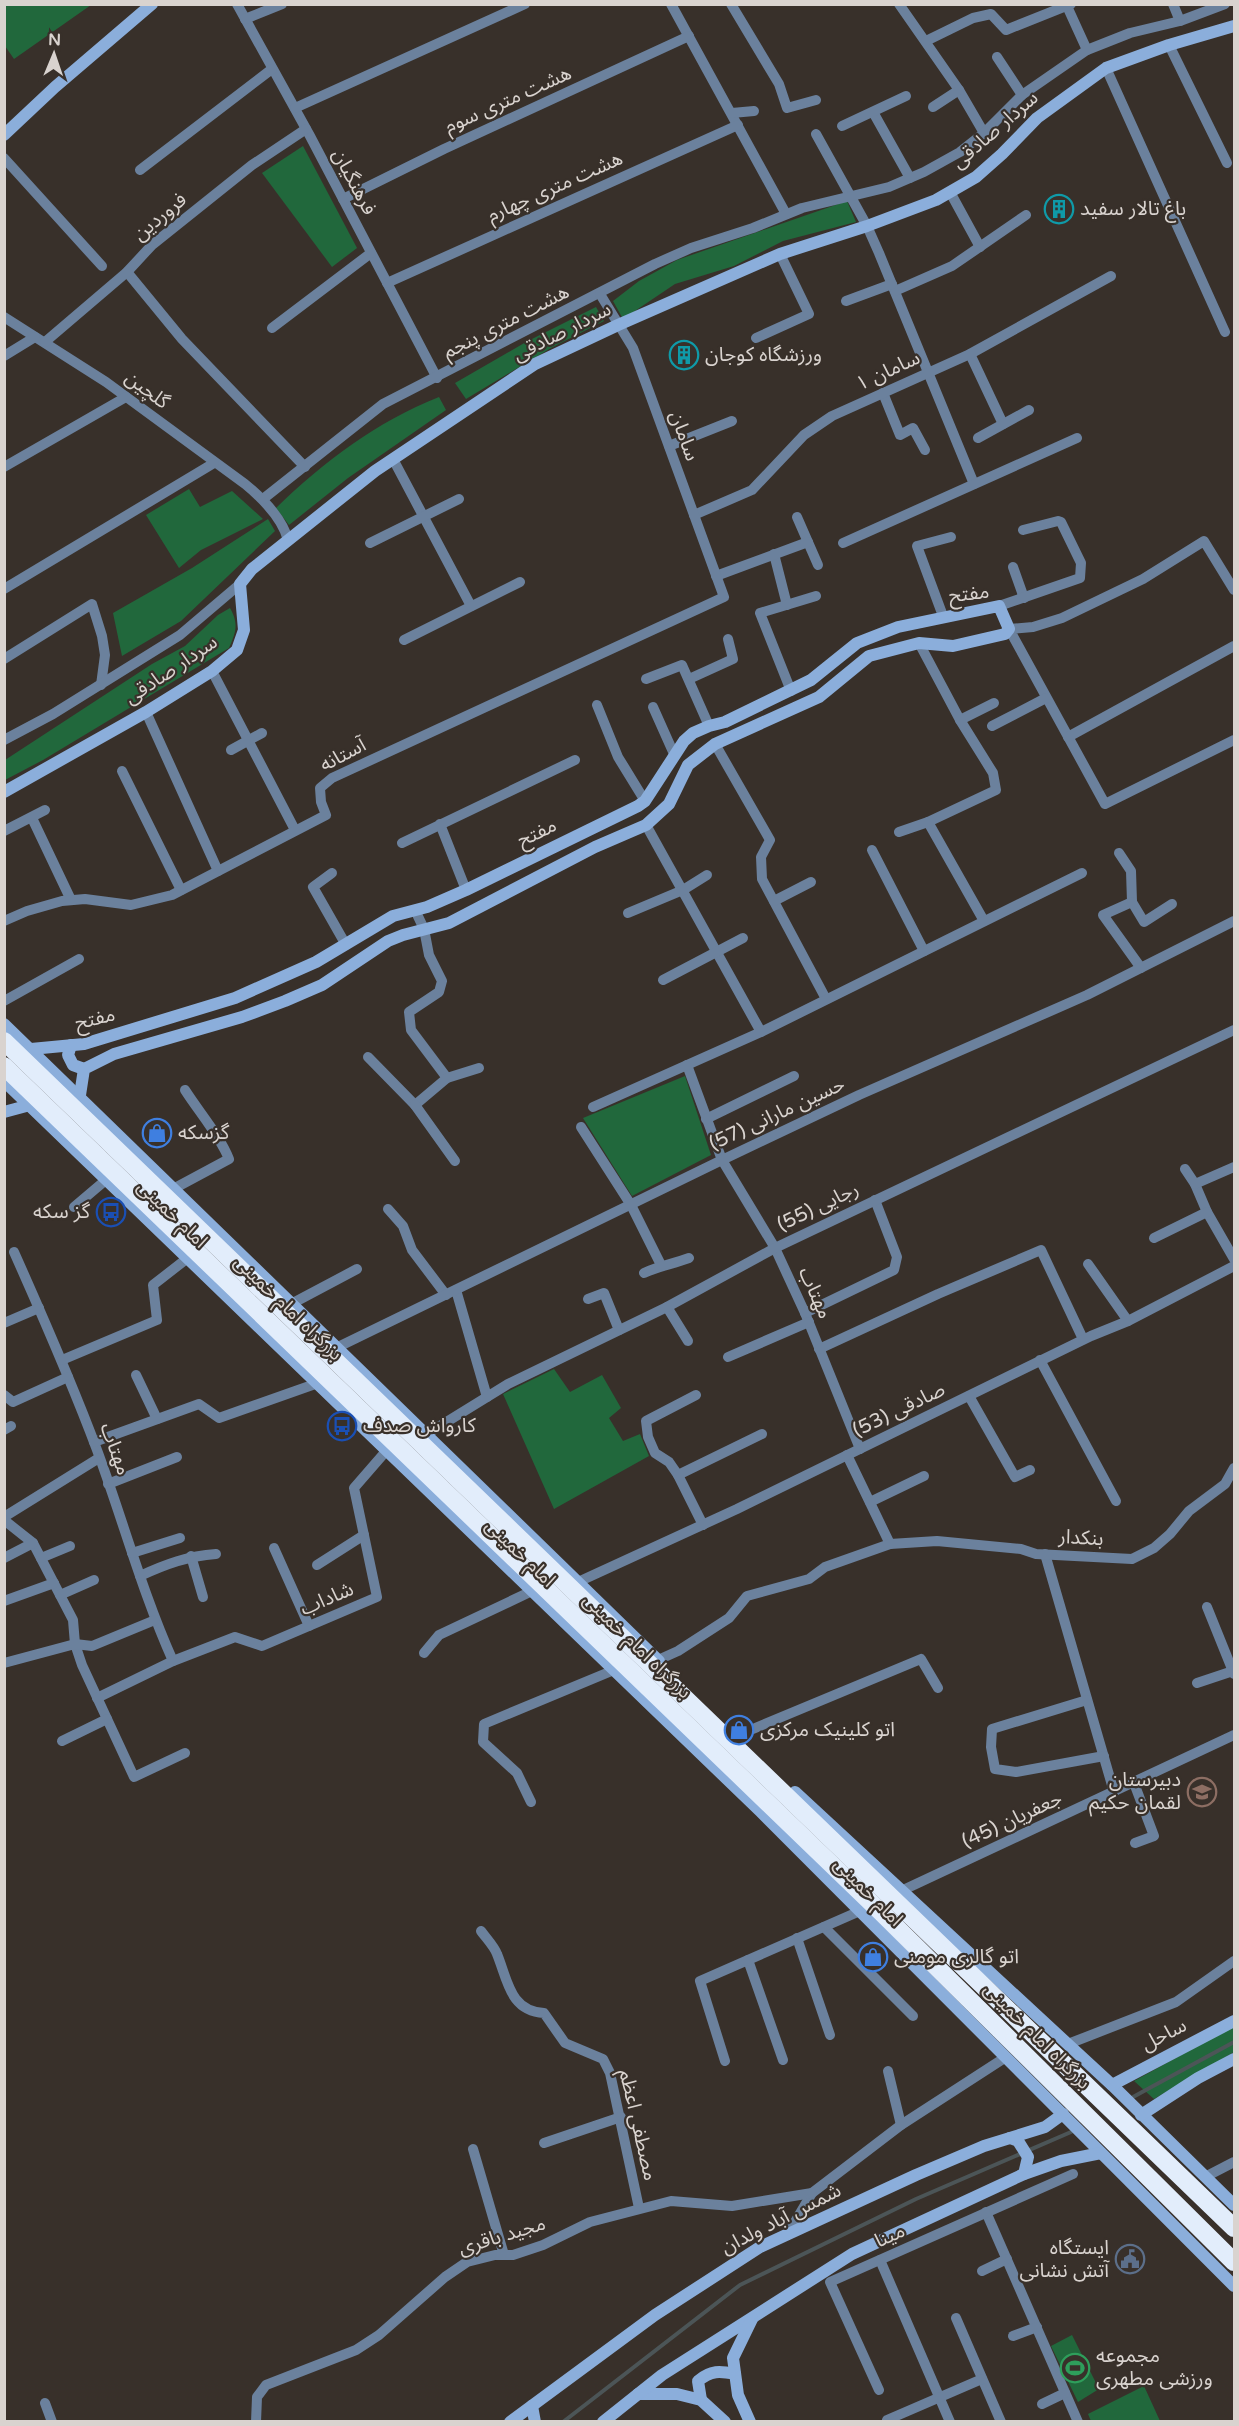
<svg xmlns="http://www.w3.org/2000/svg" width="1239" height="2426" font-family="'Varela Round','Noto Sans Arabic',sans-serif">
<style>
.green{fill:#21683c}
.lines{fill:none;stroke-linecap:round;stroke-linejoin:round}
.stream{stroke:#4c5557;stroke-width:4}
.street{stroke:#6b819d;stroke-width:10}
.secondary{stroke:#8baedb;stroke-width:12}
.highway-bridge{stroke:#e2edfb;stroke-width:18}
.labels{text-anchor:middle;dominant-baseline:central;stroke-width:4.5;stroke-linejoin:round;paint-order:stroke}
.street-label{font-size:20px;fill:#d9d3cf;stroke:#38302a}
.poi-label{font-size:20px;fill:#d9d3cf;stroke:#38302a;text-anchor:start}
</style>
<rect width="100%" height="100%" fill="#38302a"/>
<g class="green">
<polygon points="4,5 5,4 91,5 14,59 5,46"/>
<polygon points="303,146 357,248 332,267 262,173"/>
<polygon points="847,201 856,222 783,241 734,266 675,284 623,319 613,301 639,281 677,260"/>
<polygon points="596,307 604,321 551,348 466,399 455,383 526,342"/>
<path d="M439,397L446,410L348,478L289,525L276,508C323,462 378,421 439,397Z"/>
<polygon points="189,489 200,507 232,491 263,519 201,550 179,568 146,515"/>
<polygon points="268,519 275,531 181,621 122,656 113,613 192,568"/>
<path d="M230,608C239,624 236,632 229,648L43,760L5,780V760L152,664L185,646L218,615Z"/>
<polygon points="685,1076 711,1155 632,1196 583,1118"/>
<polygon points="554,1369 570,1392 602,1375 621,1408 609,1418 623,1441 640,1434 649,1456 554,1509 503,1394"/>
<polygon points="1234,2026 1234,2052 1154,2099 1134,2081"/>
<polygon points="1072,2335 1099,2389 1078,2402 1051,2346"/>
<polygon points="1144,2386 1160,2421 1091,2421 1088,2414"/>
</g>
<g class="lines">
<g class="stream">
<polyline points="1133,2097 1234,2042"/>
<polyline points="563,2422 740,2285 916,2199 1071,2132"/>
</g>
<g class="street">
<polyline points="237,4 310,136 437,378"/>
<polyline points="671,4 786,214"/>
<polyline points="731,4 779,84 787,108 816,100"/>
<polyline points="899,4 959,90 984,133"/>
<polyline points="1066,4 1087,50"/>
<polyline points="1173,4 1180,21"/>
<polyline points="245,19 282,4"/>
<polyline points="926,41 973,18 991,14 1006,30 1071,4"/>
<polyline points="1169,45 1227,163"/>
<polyline points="997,57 1022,95"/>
<polyline points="1106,68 1225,332"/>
<polyline points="933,107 959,90"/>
<polyline points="295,108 525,4"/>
<polyline points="873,112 910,178"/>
<polyline points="732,113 754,111"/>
<polyline points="842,126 906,96"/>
<polyline points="816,134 867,226 879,253 974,484"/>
<polyline points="4,158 102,266"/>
<polyline points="140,170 272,69"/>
<polyline points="950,192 980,247"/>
<polyline points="343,199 444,149 689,36"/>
<polyline points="127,272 182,339 305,467"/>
<polyline points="387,283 738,125"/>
<polyline points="895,291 952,266 1026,215"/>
<polyline points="846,301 892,284"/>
<path d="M4,317L106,382L245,484C262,498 282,517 288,540"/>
<polyline points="272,328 371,253"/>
<polyline points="756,338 809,314 780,254"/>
<polyline points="45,342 127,272 152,245 252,165 306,129"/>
<polyline points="970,354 1003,424"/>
<polyline points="4,356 35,337"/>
<polyline points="883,393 900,435 913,428 925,450"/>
<polyline points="978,438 1029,410"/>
<polyline points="669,446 732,421"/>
<polyline points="393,459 471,606"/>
<polyline points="4,467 126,397"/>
<polyline points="263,499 383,404 655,264 691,248 753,228 802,208 889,187 924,172 960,152 984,133 1022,95 1087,50 1130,33 1180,21 1225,4"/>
<polyline points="694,515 752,490 804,435 832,416 970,354 1111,276"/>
<polyline points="797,517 818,565"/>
<polyline points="370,543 459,499"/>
<polyline points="843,543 1077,438"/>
<polyline points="774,554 787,605"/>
<polyline points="1013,567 1024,598"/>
<polyline points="716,576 808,542"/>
<polyline points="4,589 214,463"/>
<polyline points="1234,590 1204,541 1143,579 1062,618 1033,627 1009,629 1105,804 1234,740"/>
<polyline points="999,606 1080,578 1081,563 1061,522 1058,521 1023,530"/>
<polyline points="943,616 917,546 951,537"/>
<polyline points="404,640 520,582"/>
<polyline points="4,659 92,604 102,636 105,655 101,685"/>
<polyline points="212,671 295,830"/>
<polyline points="646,679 682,665 709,726"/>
<polyline points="689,679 733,659 728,639"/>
<polyline points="791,691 760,613 816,596"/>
<polyline points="597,705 618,757 645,801"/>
<polyline points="653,707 674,754"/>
<polyline points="146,712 218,871"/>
<polyline points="960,720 994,703"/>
<polyline points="992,726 1046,698"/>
<polyline points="1068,737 1234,646"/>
<polyline points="4,740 53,714 180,635 240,584"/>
<polyline points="715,744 770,840 761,857 762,879 826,999"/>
<polyline points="231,750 262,733"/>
<polyline points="122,771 181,890"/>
<polyline points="32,818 71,900"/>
<polyline points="928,822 984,921"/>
<polyline points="440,824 466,890"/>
<polyline points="646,825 761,1032"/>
<polyline points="4,831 45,810"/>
<polyline points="899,832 928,822 996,790 993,773 960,720 919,643"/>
<polyline points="402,843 575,760"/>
<polyline points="872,850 924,951"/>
<polyline points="1119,853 1131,871 1132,902 1103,915 1141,968"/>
<polyline points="332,873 313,887 346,945"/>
<polyline points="774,901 811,882"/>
<polyline points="1132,902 1144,922 1172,904"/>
<polyline points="415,910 424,929 429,955 442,981 439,992 409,1012 411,1030 447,1078"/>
<polyline points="628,913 683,890 707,875"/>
<polyline points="4,921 27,911 62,901 85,899 131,905 172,895 326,815 321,802 320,788 332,778 724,597 633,348 600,294"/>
<polyline points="663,980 743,938"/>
<polyline points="4,1001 79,959"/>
<polyline points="368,1057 415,1105 447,1078 479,1068"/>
<polyline points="687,1065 722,1160 775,1248 805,1313 860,1449"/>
<polyline points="415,1105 455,1161"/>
<polyline points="593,1107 761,1032 1082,873"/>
<polyline points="706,1119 794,1076"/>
<polyline points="581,1127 631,1205 661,1265"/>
<polyline points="1185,1169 1195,1184 1207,1212 1234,1259"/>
<polyline points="1195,1184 1234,1167"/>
<path d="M175,1188L229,1159C220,1136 199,1112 185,1090"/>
<polyline points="74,1207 107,1179"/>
<polyline points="388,1209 403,1226 412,1250 446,1295"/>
<polyline points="1154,1238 1207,1212"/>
<path d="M14,1252C43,1317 72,1383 97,1450C123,1520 142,1592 173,1661"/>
<polyline points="1088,1264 1128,1321"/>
<path d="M644,1273C659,1266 673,1264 689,1258"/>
<polyline points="456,1290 487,1397"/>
<polyline points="588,1299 604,1293 619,1330"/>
<polyline points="293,1303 357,1269"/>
<polyline points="667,1307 688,1341"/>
<polyline points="805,1313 894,1270 897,1257 875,1200"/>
<polyline points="4,1323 39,1308"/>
<polyline points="338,1347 722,1160 859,1095 1087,995 1234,921"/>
<polyline points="819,1349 938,1294 1041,1250 1083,1339"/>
<polyline points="728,1357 809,1322"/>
<polyline points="62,1360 157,1320 153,1285 189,1257"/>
<polyline points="1040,1360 1116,1501"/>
<polyline points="136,1375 157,1419"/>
<polyline points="4,1395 13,1402 68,1377"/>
<polyline points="696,1395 646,1421 648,1437 655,1453 669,1462 678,1475 703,1525"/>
<polyline points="969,1396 1015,1477 1030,1470"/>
<polyline points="4,1430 11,1426"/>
<polyline points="427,1434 508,1384 667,1307 775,1248 1234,1030"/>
<polyline points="94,1442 199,1404 219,1418 318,1383"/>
<polyline points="847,1455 890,1544"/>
<polyline points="678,1475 762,1434"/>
<polyline points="108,1484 177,1457"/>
<polyline points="870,1502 924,1476"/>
<polyline points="4,1517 99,1458"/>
<polyline points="4,1520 33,1543 73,1620 75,1644 82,1665 134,1777 185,1753"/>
<polyline points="274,1548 309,1626"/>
<polyline points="132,1553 180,1538"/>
<polyline points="1045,1554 1114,1792"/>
<polyline points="191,1556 203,1597"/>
<polyline points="4,1558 33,1543"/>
<polyline points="41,1558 70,1546"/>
<polyline points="317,1565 364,1535"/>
<path d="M140,1576C166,1564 188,1556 216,1554"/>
<polyline points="578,1582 737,1509 1091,1336 1128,1321 1234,1266"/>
<polyline points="60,1595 94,1580"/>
<polyline points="4,1601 54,1583"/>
<polyline points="1207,1607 1234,1674"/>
<polyline points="424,1653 439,1635 532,1591"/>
<polyline points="658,1660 678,1651 729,1618 747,1596 809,1579 825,1567 890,1544 937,1541 1021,1549 1036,1554 1132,1559 1154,1548 1170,1534 1189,1511 1225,1484 1234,1468"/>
<polyline points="4,1663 75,1644 92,1646 155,1620"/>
<polyline points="1197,1683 1233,1671"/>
<polyline points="97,1698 173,1661 235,1637 262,1646 377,1597 354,1488 387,1450"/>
<polyline points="1087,1700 992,1729 991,1747 995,1769 1016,1772 1104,1756"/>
<polyline points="736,1736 921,1659 938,1688"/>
<polyline points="62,1741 107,1719"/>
<polyline points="1134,1783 1154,1836 1135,1843"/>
<polyline points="531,1802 517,1773 483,1742 484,1724 614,1670"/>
<polyline points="901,1891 1234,1735"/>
<polyline points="824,1927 913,2016"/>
<path d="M481,1931C486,1938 494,1946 497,1954C508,1981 510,2011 544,2013L565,2043L603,2059L610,2073L639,2208"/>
<polyline points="797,1938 830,2035"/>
<polyline points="748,1960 783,2060"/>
<polyline points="1068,2044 1176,2002 1234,1961"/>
<polyline points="725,2061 700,1981 860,1911"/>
<polyline points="888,2071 901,2125"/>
<polyline points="544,2143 621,2117"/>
<polyline points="473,2149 504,2255"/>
<polyline points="1205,2177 1234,2162"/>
<polyline points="986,2212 1078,2422"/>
<polyline points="789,2232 812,2193 901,2125 1006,2057"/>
<polyline points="880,2260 950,2422"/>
<polyline points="982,2271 1007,2259"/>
<polyline points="956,2318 1001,2422"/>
<polyline points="1013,2336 1037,2327"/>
<polyline points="879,2390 830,2282 1073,2174"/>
<polyline points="45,2403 52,2422"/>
<polyline points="1042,2404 1065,2393"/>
<polyline points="256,2422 257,2397 266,2385 356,2350 379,2335 445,2277 467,2262 495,2255 513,2255 543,2245 590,2222 671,2201 732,2206 812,2193"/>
<polyline points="888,2422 887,2420 982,2379"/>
</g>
<g class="secondary">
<polyline points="4,135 55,87 152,4"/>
<polyline points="4,792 146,712 212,671 237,650 244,630 240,584 252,569 375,471 535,364 618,325 780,254 867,226 936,200 976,177 1002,154 1037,118 1106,68 1169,45 1234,26"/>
<polyline points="4,1024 659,1661"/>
<polyline points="71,1045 68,1055 73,1065 84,1069"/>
<polyline points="31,1049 84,1044 235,998 316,962 393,916 427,907 466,890 638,806 645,801 684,741 693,733 709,726 725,722 811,680 857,643 898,627 999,606 1009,629 1005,634 953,646 919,643 869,656 819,697 715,744 688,765 669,804 646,825 595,847 449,923 403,935 388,941 322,985 285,1001 242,1017 114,1054 84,1069 80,1095"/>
<polyline points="4,1081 760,1811 1234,2286"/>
<polyline points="4,1112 30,1105"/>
<polyline points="795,1792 1112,2085 1234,2205"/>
<polyline points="1112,2085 1234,2021"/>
<polyline points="1141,2115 1198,2078 1234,2059"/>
<polyline points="1010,2138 1018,2141 1028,2157 1024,2174"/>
<polyline points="638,2394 677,2394 701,2400 725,2422"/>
<path d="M701,2400L698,2381C711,2370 720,2371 735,2374"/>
<polyline points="532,2406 535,2422"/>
<polyline points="510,2422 655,2315 760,2247 916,2175 984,2146 1045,2127 1063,2114"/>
<polyline points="603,2422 662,2375 852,2254 1024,2174 1061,2161 1101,2153"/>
<polyline points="750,2422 738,2395 733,2358 752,2319"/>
</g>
<g class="highway-bridge">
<polyline points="4,1041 1234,2228"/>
<polyline points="4,1066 882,1913 1234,2262"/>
</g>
</g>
<defs>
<g id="building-ring" transform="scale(1.5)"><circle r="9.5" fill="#38302a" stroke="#0f9aa8" stroke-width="1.5"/><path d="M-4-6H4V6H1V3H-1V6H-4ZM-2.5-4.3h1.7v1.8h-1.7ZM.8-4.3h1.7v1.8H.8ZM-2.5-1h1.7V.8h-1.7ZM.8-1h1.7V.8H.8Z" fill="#0f9aa8"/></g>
<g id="shop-ring" transform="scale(1.5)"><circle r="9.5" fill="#38302a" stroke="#3f7fe0" stroke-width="1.5"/><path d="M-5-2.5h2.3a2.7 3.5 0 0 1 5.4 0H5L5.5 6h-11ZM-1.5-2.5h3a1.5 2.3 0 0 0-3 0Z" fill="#3f7fe0"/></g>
<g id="bus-ring" transform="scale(1.5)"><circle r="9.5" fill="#38302a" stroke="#1a4fb4" stroke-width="1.5"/><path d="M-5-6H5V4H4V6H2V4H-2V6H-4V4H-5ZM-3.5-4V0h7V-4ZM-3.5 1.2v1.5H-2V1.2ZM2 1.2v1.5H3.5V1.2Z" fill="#1a4fb4"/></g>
<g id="school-ring" transform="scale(1.5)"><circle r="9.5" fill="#38302a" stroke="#8d6e63" stroke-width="1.5"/><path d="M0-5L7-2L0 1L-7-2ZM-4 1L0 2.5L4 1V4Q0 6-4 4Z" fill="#8d6e63"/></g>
<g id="civic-ring" transform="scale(1.5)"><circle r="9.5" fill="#38302a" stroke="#5c6f8a" stroke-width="1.5"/><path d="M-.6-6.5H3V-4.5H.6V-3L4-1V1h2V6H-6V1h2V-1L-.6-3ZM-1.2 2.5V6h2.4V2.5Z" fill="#5c6f8a"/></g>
<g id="stadium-ring" transform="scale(1.5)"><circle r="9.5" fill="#38302a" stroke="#2e9e5b" stroke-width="1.5"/><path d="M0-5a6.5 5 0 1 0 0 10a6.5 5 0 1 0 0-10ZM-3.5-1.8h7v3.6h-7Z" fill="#2e9e5b"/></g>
</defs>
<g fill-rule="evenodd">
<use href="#building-ring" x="1059" y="209"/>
<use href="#building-ring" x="684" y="355"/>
<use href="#shop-ring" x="157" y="1133"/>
<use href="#bus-ring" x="111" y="1212"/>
<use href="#bus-ring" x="342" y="1426"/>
<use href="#shop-ring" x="739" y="1730"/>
<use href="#school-ring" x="1202" y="1792"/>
<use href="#shop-ring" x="873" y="1957"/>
<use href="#civic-ring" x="1130" y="2259"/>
<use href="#stadium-ring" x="1075" y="2368"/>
</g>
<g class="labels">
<g class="street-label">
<text transform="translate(508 100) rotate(-24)">هشت متری سوم</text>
<text transform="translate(995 130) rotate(-41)">سردار صادقی</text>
<text transform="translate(354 182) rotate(62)">فرهنگیان</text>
<text transform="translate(555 187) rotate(-24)">هشت متری چهارم</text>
<text transform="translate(160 217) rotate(-40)">فروردین</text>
<text transform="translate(506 322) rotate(-27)">هشت متری پنجم</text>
<text transform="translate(562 332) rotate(-27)">سردار صادقی</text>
<text transform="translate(888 371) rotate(-25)">سامان ۱</text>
<text transform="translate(147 390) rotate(37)">گلچین</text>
<text transform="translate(684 436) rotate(70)">سامان</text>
<text transform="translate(969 594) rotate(-7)">مفتح</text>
<text transform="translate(171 670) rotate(-34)">سردار صادقی</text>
<text transform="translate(343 755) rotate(-28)">آستانه</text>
<text transform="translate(537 833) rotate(-26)">مفتح</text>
<text transform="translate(95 1019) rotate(-14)">مفتح</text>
<text transform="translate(777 1114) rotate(-25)">حسین مارانی (57)</text>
<text transform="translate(818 1207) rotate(-26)">رجایی (55)</text>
<text transform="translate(172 1214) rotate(44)">امام خمینی</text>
<text transform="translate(815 1293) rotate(66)">مهتاب</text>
<text transform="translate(288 1308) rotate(44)">بزرگراه امام خمینی</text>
<text transform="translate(899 1410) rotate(-26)">صادقی (53)</text>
<text transform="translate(115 1449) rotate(70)">مهتاب</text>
<text transform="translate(1081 1538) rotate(3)">بنکدار</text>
<text transform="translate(520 1553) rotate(44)">امام خمینی</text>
<text transform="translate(327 1599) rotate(-23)">شاداب</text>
<text transform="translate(637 1646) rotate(44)">بزرگراه امام خمینی</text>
<text transform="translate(1012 1820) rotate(-25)">جعفریان (45)</text>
<text transform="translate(868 1892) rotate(45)">امام خمینی</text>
<text transform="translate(1164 2035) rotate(-27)">ساحل</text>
<text transform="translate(1037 2036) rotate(45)">بزرگراه امام خمینی</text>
<text transform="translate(638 2125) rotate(77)">مصطفی اعظم</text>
<text transform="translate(781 2219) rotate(-27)">شمس آباد ولدان</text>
<text transform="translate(502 2236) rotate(-17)">مجید باقری</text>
<text transform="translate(890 2236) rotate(-24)">مینا</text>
</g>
<g class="poi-label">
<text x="1080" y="209">باغ تالار سفید</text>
<text x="705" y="355">ورزشگاه کوجان</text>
<text x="178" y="1133">گزسکه</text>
<text x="90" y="1212" text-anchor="end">گز سکه</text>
<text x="363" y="1426">کارواش صدف</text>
<text x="760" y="1730">اتو کلینیک مرکزی</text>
<text x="1181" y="1780" text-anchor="end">دبیرستان<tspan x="1181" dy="23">لقمان حکیم</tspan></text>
<text x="894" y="1957">اتو گالری مومنی</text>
<text x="1109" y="2248" text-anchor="end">ایستگاه<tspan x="1109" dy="23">آتش نشانی</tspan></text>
<text x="1096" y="2356">مجموعه<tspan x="1096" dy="23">ورزشی مطهری</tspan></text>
</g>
</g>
<rect width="1239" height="2426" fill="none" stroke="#d9d3cf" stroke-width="12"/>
<g transform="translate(54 54) rotate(2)" stroke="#38302a" stroke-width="4.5" paint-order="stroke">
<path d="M0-4.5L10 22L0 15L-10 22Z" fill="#d9d3cf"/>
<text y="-9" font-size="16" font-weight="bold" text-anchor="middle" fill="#d9d3cf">N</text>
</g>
</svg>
